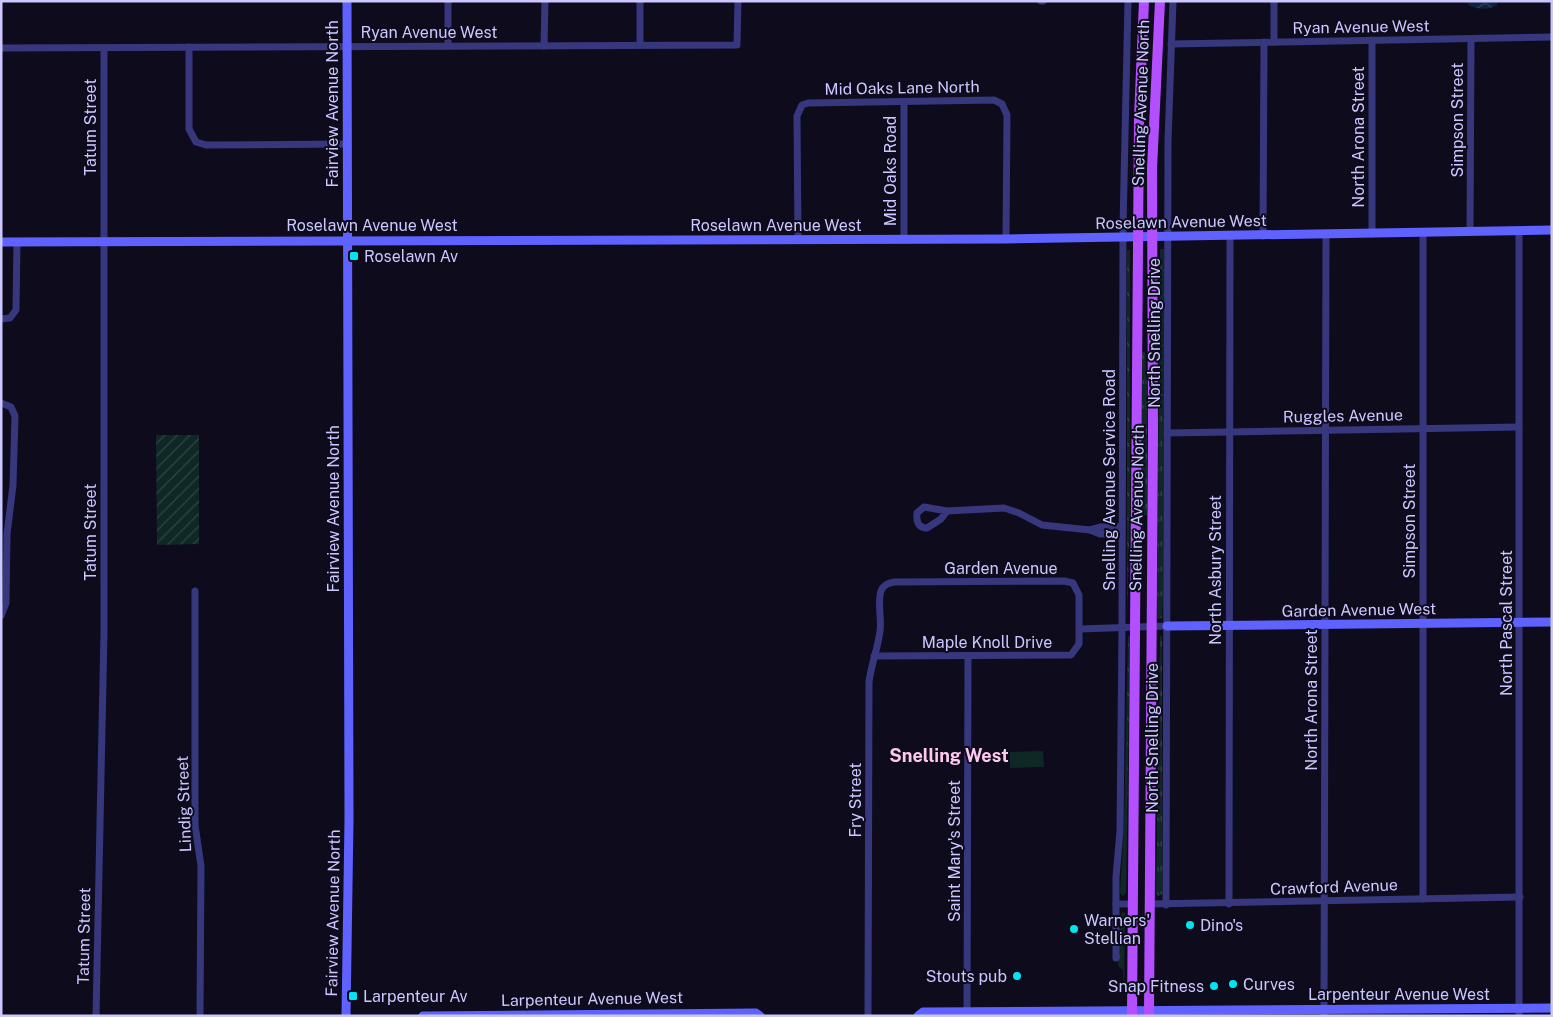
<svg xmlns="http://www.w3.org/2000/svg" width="1553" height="1017" font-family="'Public Sans',sans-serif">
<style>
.grass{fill:url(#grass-tufts)}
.garden{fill:url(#garden-furrows)}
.pitch{fill:#0f2725}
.water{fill:url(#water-waves)}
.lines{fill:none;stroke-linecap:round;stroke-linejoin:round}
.street{stroke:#36377c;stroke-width:7}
.secondary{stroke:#5f62ff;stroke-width:9}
.primary{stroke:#b44fff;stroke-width:10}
.poi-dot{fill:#01e5f2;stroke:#0e0b1d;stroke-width:2}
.labels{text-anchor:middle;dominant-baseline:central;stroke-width:4;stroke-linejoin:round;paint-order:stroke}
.street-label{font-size:16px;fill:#cbc7ff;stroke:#0e0b1d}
.poi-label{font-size:16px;fill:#cbc7ff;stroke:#0e0b1d;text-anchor:start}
.neighbourhood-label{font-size:18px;font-weight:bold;fill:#ffc9ee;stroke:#0e0b1d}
</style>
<defs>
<pattern id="grass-tufts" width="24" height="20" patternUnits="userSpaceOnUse" patternTransform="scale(1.25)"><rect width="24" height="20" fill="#0f2725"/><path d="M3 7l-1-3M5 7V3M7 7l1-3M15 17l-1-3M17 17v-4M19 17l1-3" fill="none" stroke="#314546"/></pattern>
<pattern id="garden-furrows" width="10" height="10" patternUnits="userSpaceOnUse" patternTransform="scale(1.25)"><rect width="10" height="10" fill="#0f2725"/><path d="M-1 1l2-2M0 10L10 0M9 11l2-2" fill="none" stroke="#314546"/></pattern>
<pattern id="water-waves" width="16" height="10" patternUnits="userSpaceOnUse" patternTransform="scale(1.25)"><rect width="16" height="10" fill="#0b2241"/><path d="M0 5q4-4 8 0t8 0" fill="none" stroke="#2d415e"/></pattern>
</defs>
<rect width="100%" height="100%" fill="#0e0b1d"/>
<g class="grass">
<polygon points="1130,249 1130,514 1127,620 1127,251"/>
<polygon points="1160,249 1164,249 1163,597 1162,618 1159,619 1157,617"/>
<polygon points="1142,352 1145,352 1147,390 1147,515 1144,515 1141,477"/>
<polygon points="1128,635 1130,637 1126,893 1123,896 1120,893 1124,827"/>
<polygon points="1160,635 1162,637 1162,894 1158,896 1156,894"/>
<polygon points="1123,912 1125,913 1124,995 1123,970 1118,966 1120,915"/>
</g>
<polygon class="garden" points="156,435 199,435 199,544 157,545"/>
<polygon class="pitch" points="1043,751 1044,767 1010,768 1010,752"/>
<path class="water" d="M1470,1H1497V5C1490,10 1474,10 1468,4Z"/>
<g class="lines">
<g class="street">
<polyline points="1041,1 1043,1"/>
<polyline points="1372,40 1372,234"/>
<polyline points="1274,42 1274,1"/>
<polyline points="1171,44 1552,37"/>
<polyline points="640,45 640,1"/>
<polyline points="448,46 448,1"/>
<polyline points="544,46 545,1"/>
<polyline points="189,47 189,129 196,142 206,145 347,144"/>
<polyline points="1,48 737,45 738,1"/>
<polyline points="1470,232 1471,39"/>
<polyline points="1423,233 1423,899"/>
<polyline points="1263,236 1264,42"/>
<polyline points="798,239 797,116 802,105 808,103 994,100 1002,104 1007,115 1006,239"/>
<polyline points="904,240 904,102"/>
<polyline points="1,319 10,318 16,310 17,242"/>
<polyline points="1,403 11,407 15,416 13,485 7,534 6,603 1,616"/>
<polyline points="1167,433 1519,427"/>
<path d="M947,511L941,519L927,528C918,528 916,521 917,513L924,507L947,511L1004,508L1019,513L1042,525L1090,530L1100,534H1122"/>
<polyline points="1090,530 1101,527 1122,527"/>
<polyline points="195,591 195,825 201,866 200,1016"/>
<polyline points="1080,629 1167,626"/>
<polyline points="1116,904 1134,904"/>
<polyline points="1149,904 1520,897"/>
<polyline points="1229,904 1230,236"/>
<polyline points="1166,905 1168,141 1173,1"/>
<polyline points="1116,958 1116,877 1120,831 1122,628 1123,226 1128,1"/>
<polyline points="967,1015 968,656"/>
<polyline points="96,1016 104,632 104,48"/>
<path d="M868,1016L869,682C871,665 878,648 880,631C882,619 877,603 881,591C883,585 888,583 894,582L1064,581L1073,583L1079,595V644L1071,655L874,656"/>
<polyline points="1324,1016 1326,234"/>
<polyline points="1519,1016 1519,231"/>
</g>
<g class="secondary">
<polyline points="1,242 1006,239 1552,230"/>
<polyline points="1167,626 1552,622"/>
<polyline points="346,1016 349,820 347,1"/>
<polyline points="423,1016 756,1013 760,1016"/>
<polyline points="918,1016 923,1012 1552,1008"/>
</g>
<g class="primary">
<polyline points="1132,1016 1139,118 1144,1"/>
<polyline points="1149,1016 1153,433 1152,169 1160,1"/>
</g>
</g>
<g class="poi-dot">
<rect x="349" y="251" width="10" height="10" rx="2.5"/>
<circle cx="1190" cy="925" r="5"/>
<circle cx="1074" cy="929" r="5"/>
<circle cx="1017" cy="976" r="5"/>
<circle cx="1233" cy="984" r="5"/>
<circle cx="1214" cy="986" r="5"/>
<rect x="348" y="991" width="10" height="10" rx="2.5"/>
</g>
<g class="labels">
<g class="street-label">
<text transform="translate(1361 27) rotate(-1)">Ryan Avenue West</text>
<text x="429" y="32">Ryan Avenue West</text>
<text transform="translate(902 88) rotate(-1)">Mid Oaks Lane North</text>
<text transform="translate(1141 103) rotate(-88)">Snelling Avenue North</text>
<text transform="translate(332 104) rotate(-90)">Fairview Avenue North</text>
<text transform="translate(1457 120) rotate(-90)">Simpson Street</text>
<text transform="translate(90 127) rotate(-90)">Tatum Street</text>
<text transform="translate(1358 137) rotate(-90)">North Arona Street</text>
<text transform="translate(890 171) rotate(-90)">Mid Oaks Road</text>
<text transform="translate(1181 222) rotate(-1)">Roselawn Avenue West</text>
<text x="372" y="225">Roselawn Avenue West</text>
<text x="776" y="225">Roselawn Avenue West</text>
<text transform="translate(1154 333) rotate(-90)">North Snelling Drive</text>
<text transform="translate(1343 416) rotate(-1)">Ruggles Avenue</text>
<text transform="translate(1109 480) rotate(-90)">Snelling Avenue Service Road</text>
<text transform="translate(1137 508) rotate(-89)">Snelling Avenue North</text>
<text transform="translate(333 509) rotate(-90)">Fairview Avenue North</text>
<text transform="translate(1409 521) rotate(-90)">Simpson Street</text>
<text transform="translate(90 532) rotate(-90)">Tatum Street</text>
<text x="1001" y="568">Garden Avenue</text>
<text transform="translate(1215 570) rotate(-90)">North Asbury Street</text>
<text transform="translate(1359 610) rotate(-1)">Garden Avenue West</text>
<text transform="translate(1506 623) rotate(-90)">North Pascal Street</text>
<text x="987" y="642">Maple Knoll Drive</text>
<text transform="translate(1311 700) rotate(-90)">North Arona Street</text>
<text transform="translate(1152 738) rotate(-90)">North Snelling Drive</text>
<text transform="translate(855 800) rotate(-90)">Fry Street</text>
<text transform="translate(184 804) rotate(-92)">Lindig Street</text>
<text transform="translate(954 851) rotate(-90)">Saint Mary's Street</text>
<text transform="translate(1334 887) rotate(-2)">Crawford Avenue</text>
<text transform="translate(333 913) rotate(-89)">Fairview Avenue North</text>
<text transform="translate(84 936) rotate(-89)">Tatum Street</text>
<text x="1399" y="994">Larpenteur Avenue West</text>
<text transform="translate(592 999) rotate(-1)">Larpenteur Avenue West</text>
</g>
<g class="poi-label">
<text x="364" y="256">Roselawn Av</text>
<text x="1084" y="920">Warners'<tspan x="1084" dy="18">Stellian</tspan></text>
<text x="1200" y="925">Dino's</text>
<text x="1007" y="976" text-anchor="end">Stouts pub</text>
<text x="1243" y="984">Curves</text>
<text x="1204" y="986" text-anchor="end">Snap Fitness</text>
<text x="363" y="996">Larpenteur Av</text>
</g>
<g class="neighbourhood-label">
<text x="949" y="755">Snelling West</text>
</g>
</g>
<rect width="1553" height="1017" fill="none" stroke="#cbc7ff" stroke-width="5"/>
</svg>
